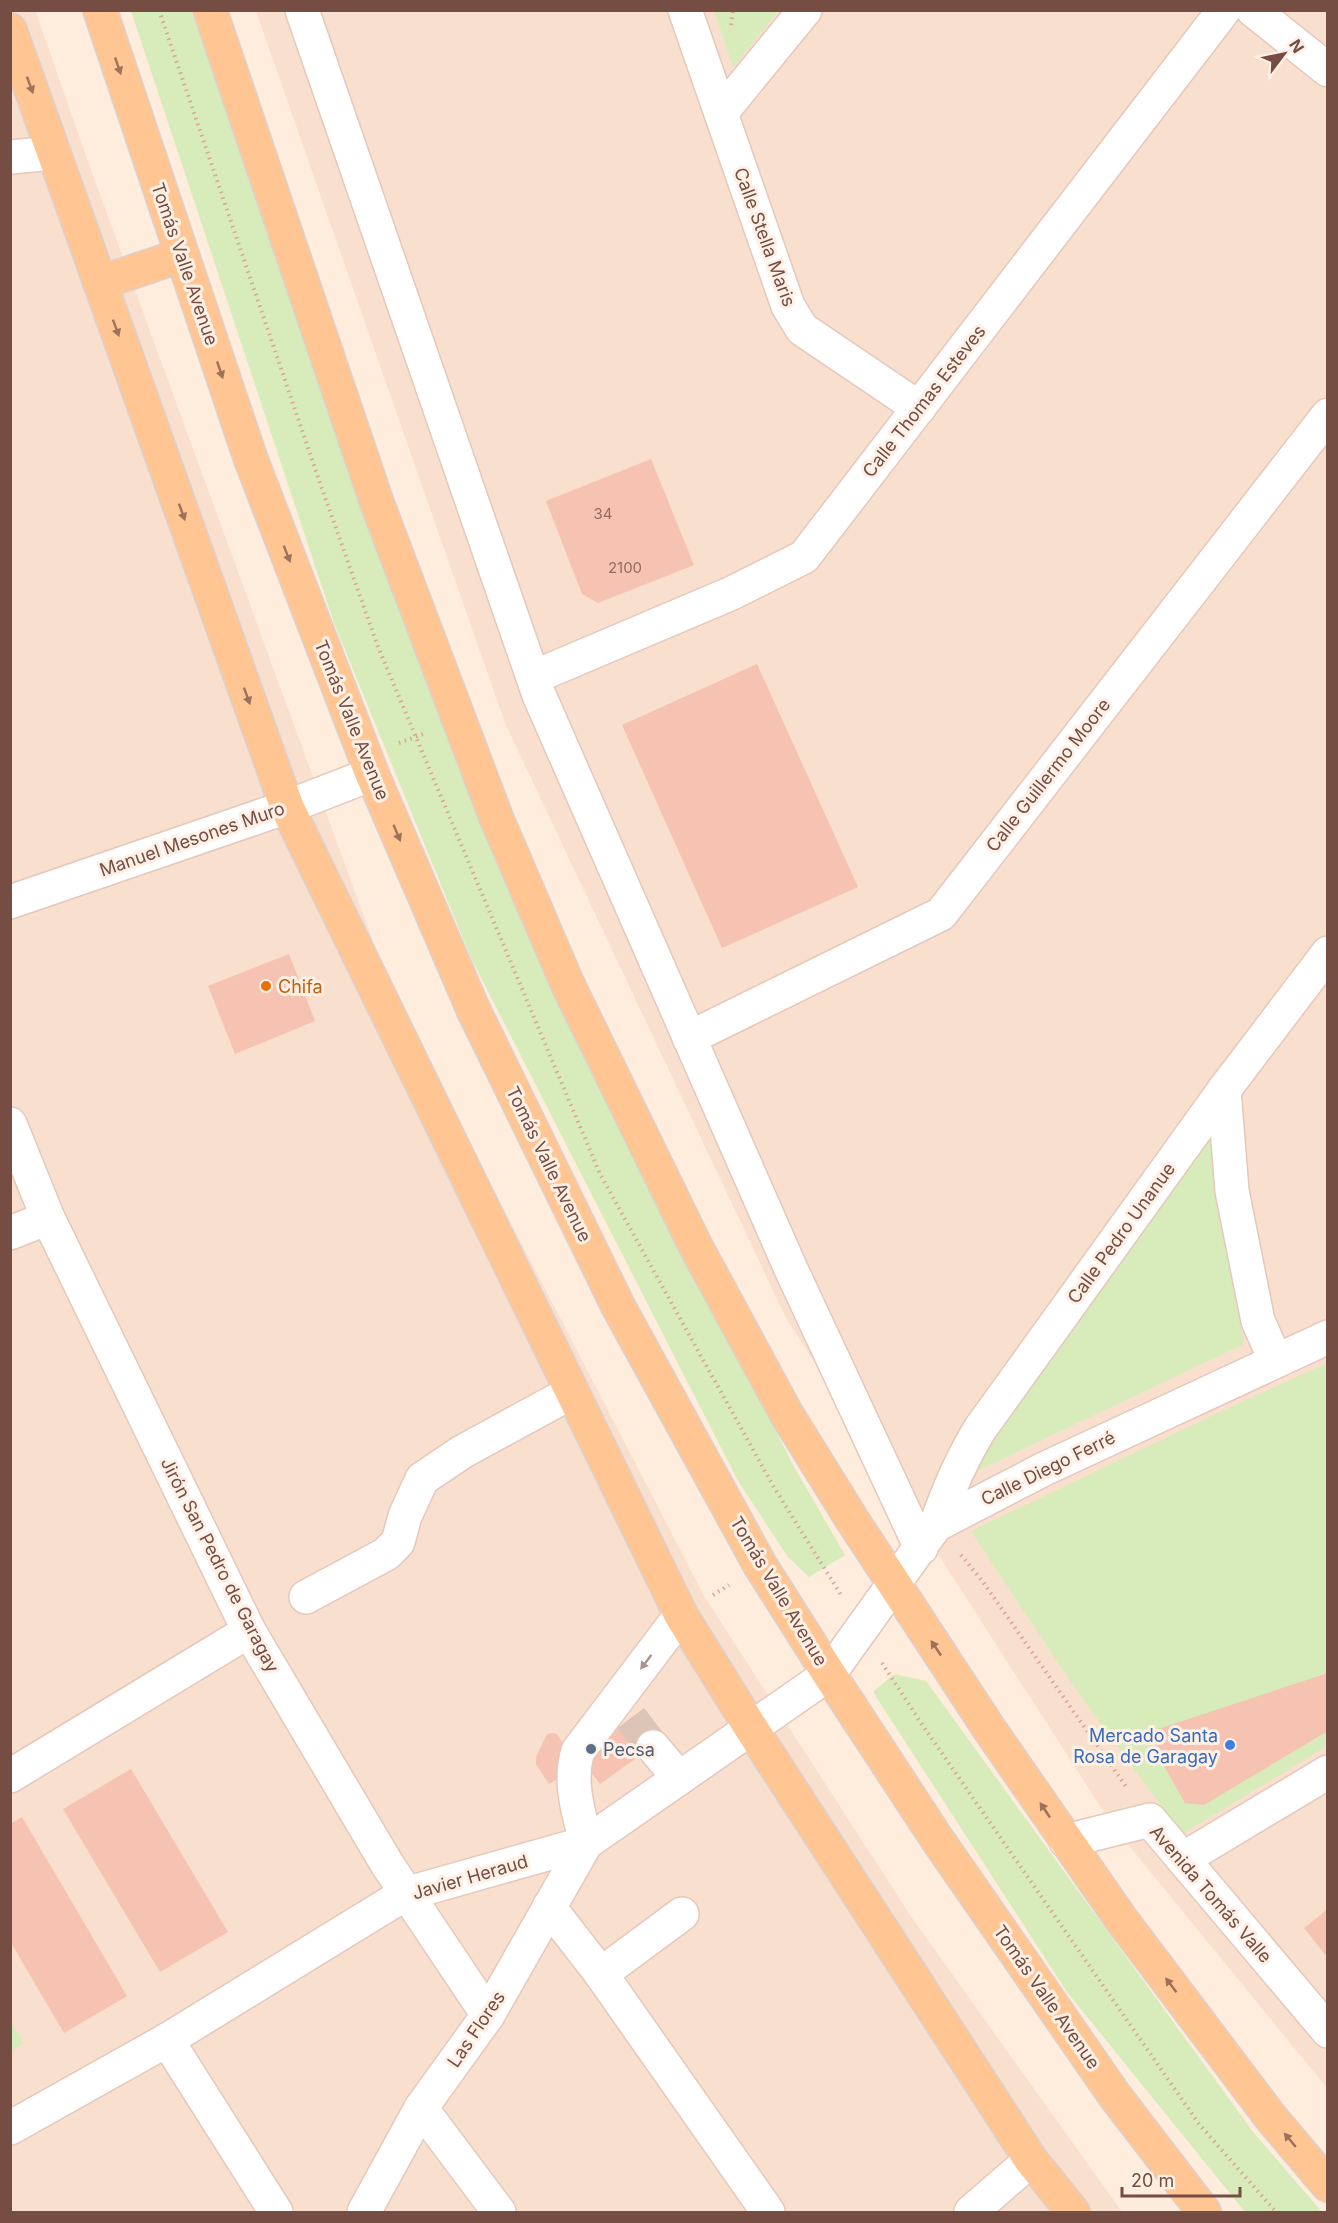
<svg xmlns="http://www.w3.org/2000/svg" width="1338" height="2223" font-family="Inter,sans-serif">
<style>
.residential{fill:#f9dfcd}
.green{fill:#d7ecba}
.building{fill:#f6c2b2}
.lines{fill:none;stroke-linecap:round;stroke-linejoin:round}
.minor-tunnel{stroke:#dcc4b6;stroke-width:33;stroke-dasharray:33 16;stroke-linecap:butt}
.minor-casing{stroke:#e5c8bb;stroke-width:36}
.major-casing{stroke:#dbd1ce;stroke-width:36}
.path{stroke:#daa595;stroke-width:4;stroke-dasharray:1.5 4.5;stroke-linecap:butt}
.minor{stroke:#fff;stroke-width:33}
.major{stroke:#ffc593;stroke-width:33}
.oneway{fill:#9e715b}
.oneway2{fill:#ac948e}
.food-dot{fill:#e8710a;stroke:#fff0e5;stroke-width:2}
.shop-dot{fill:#3f7fe0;stroke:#fff0e5;stroke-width:2}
.service-dot{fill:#5c6f8a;stroke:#fff0e5;stroke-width:2}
.labels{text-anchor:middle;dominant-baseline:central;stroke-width:6;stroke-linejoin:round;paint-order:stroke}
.number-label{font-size:15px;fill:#956a5f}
.street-label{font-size:18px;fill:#754d43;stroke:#fff0e5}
.food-label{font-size:18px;fill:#c56008;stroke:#fff0e5;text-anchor:start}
.shop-label{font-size:18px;fill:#366cbe;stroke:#fff0e5;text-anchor:end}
.service-label{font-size:18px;fill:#4e5e75;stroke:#fff0e5;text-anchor:start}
</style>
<rect width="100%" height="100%" fill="#feecdc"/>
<g class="residential">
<polygon points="35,10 87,159 392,993 704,1596 912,1918 1122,2212 11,2212 10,11"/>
<polygon points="256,11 1327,11 1327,2088 1113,1826 786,1318 505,723"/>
</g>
<g class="green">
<polygon points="714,10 778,10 778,11 733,67"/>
<polygon points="131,11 191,11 417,653 568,1016 793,1465 845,1555 809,1577 788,1557 738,1481 471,958 334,623"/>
<polygon points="1212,1120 1244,1344 962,1478"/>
<polygon points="1327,1363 1327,1746 1182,1834 1074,1687 971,1531 1203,1420"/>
<polygon points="894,1674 926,1681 1253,2132 1322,2212 1245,2212 1067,1992 873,1692"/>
<polygon points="10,2021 24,2043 11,2051 10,2051"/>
</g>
<g class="building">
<polygon points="651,459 694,565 598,603 582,594 546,501"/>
<polygon points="757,664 858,887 722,948 622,725"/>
<polygon points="289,954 315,1021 235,1054 208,986"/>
<polygon points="1328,1673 1328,1731 1204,1805 1185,1803 1160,1759 1152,1731"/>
<polygon points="635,1715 656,1744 600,1784 579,1756"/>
<polygon points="552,1733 557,1734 569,1753 556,1780 549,1784 536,1764 536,1757 547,1734"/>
<polygon points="131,1769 228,1932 160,1972 63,1809"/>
<polygon points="22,1817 127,1996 64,2033 10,1941 10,1824"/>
<polygon points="1328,1909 1328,1958 1304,1928"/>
</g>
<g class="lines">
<polyline class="minor-tunnel" points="631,1718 653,1747"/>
<g class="minor-casing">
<g id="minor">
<polyline points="302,10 539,695 790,1267 921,1548"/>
<polyline points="685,10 788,306 802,329 919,408"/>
<polyline points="1253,10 1328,70"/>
<polyline points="721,113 805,10"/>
<polyline points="10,157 54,153"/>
<polyline points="534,677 732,593 804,557 1224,10"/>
<polyline points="10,902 287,807 372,774"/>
<polyline points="689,1038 941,914 1328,415"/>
<polyline points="1224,1090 1232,1191 1258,1321 1275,1359"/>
<polyline points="10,1124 48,1218 249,1631 387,1864 488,2015"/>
<polyline points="10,1233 48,1218"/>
<path d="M936,1525C948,1490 961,1460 980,1429L1224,1090L1328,953"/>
<polyline points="306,1597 386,1554 398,1542 405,1516 422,1479 462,1452 572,1392"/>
<polyline points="653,1747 679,1778"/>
<polyline points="10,1776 249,1631"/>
<polyline points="1066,1841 1150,1820 1328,2031"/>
<polyline points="1183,1859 1328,1772"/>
<polyline points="549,1907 601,1974 768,2212"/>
<polyline points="601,1974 682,1914"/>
<polyline points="167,2040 276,2212"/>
<polyline points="421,2108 499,2212"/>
<polyline points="10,2128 167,2040 405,1894 586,1843 829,1674 936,1525 1044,1469 1328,1337"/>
<path d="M364,2212L421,2108L488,2015L586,1843C579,1813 568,1782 578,1751L681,1615"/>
<polyline points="971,2212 1031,2160"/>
</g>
</g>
<g class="major-casing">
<g id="major">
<polyline points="100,10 250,457 372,774 473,1009 618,1306 760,1565 829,1674 937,1839 1115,2096 1204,2212"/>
<polyline points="210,10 377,503 496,817 568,985 695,1245 786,1413 851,1518 990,1730 1121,1919 1272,2119 1328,2185"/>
<polyline points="10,30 287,807 681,1615 751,1728 1031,2160 1073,2212"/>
<polyline points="100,283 182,255"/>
</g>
</g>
<g class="path">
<polyline points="159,10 320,483 378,647 600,1174 772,1484 841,1595"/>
<polyline points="731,25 733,10"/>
<polyline points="399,743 426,733"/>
<polyline points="961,1555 983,1582 1127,1788"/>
<polyline points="713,1595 729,1585"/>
<polyline points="882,1663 923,1726 1199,2124 1276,2212"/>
</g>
<use href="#minor" class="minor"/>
<use href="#major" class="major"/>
</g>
<defs><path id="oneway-solid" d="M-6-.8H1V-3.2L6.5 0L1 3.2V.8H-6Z" transform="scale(1.5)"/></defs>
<g class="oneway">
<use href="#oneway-solid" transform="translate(118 66) rotate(71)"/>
<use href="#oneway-solid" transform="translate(30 85) rotate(70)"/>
<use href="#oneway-solid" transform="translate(116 328) rotate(70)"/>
<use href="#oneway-solid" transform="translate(220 370) rotate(71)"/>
<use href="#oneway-solid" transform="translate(182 512) rotate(70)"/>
<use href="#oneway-solid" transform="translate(287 554) rotate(69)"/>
<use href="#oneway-solid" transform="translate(247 696) rotate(70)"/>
<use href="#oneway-solid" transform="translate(397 833) rotate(67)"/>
<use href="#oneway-solid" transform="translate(936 1648) rotate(-124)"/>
<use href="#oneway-solid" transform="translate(1045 1810) rotate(-124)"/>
<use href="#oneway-solid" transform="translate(1171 1985) rotate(-127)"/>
<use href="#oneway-solid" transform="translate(1290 2140) rotate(-130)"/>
</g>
<use class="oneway2" href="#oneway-solid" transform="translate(646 1662) rotate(127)"/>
<circle class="food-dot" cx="266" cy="986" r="6"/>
<circle class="shop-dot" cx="1230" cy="1745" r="6"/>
<circle class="service-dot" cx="591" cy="1749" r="6"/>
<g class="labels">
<g class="number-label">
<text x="603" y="513">34</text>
<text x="625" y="567">2100</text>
</g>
<g class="street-label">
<text transform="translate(765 237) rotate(70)">Calle Stella Maris</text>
<text transform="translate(185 264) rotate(71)">Tomás Valle Avenue</text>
<text transform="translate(924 401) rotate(-52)">Calle Thomas Esteves</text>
<text transform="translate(352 720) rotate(68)">Tomás Valle Avenue</text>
<text transform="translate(1048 775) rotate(-52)">Calle Guillermo Moore</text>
<text transform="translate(192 839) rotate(-19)">Manuel Mesones Muro</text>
<text transform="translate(549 1164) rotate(64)">Tomás Valle Avenue</text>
<text transform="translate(1121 1233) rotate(-54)">Calle Pedro Unanue</text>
<text transform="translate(1048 1468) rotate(-26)">Calle Diego Ferré</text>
<text transform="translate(220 1565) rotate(63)">Jirón San Pedro de Garagay</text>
<text transform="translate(779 1591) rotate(59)">Tomás Valle Avenue</text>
<text transform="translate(470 1877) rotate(-16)">Javier Heraud</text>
<text transform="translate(1211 1894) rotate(49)">Avenida Tomás Valle</text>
<text transform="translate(1047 1997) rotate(55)">Tomás Valle Avenue</text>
<text transform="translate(476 2029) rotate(-56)">Las Flores</text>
</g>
<g class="food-label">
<text x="278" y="986">Chifa</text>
</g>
<g class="shop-label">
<text x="1218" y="1735">Mercado Santa<tspan x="1218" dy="21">Rosa de Garagay</tspan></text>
</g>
<g class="service-label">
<text x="603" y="1749">Pecsa</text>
</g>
</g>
<rect width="1338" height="2223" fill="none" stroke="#754d43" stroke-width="24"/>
<g transform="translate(1284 54) rotate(58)" stroke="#fff0e5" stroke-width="4.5" paint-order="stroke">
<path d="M0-4.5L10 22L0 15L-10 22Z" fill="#754d43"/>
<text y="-9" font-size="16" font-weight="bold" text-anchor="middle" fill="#754d43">N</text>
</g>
<path d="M1122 2187v9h118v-9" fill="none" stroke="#754d43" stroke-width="3"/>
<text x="1131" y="2187" font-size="18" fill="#754d43" stroke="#fff0e5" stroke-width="4.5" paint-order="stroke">20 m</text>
</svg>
